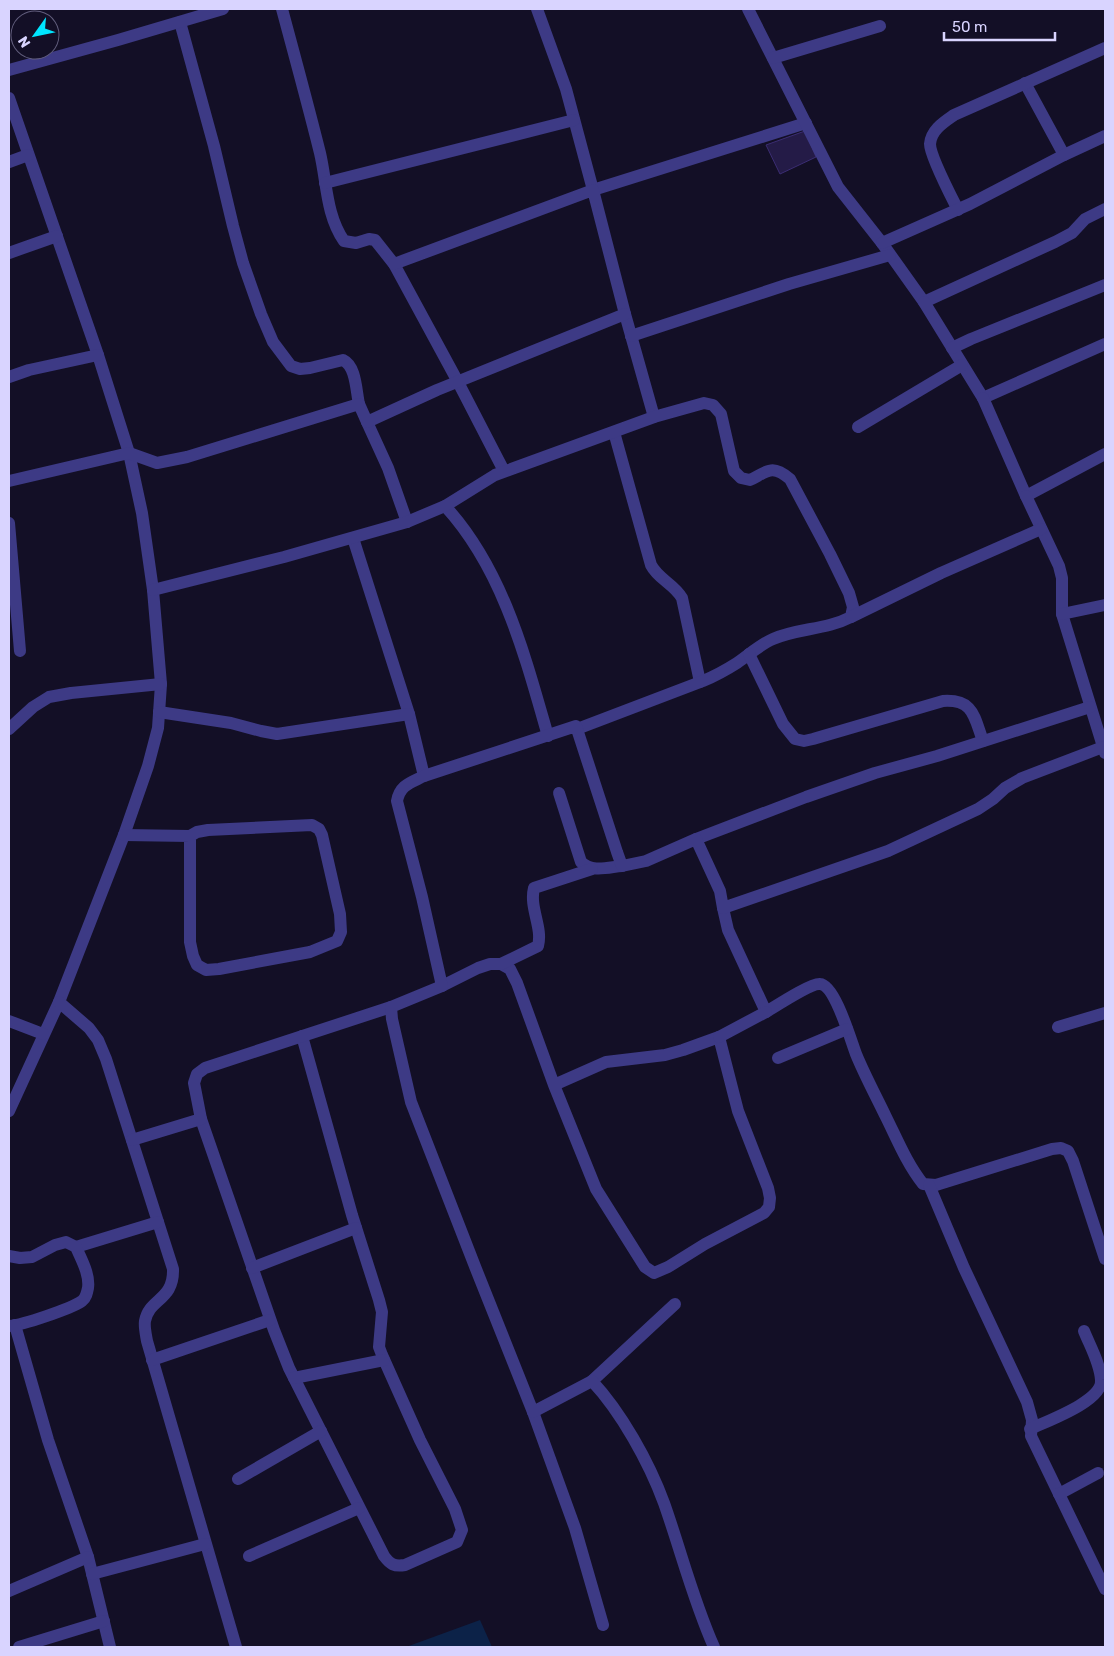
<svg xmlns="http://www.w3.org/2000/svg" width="1114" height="1656" font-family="Rubik,sans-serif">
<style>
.water{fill:#0c2248}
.building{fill:#241b47;stroke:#3b2d73}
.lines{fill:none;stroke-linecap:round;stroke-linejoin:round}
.minor{stroke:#3d3a85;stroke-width:12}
</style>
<rect width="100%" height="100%" fill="#130f26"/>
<polygon class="water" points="480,1620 492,1647 406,1647"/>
<polygon class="building" points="805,131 816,157 780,174 766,145"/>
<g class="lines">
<g class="minor">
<path d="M282,9C295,57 308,105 320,153C327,183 326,215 344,241L356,243L369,239L375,240L394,264L458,382L504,471"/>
<polyline points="537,9 566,89 593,190 806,123"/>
<polyline points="748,9 838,187 882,243 924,302 1055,242 1072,233 1085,219 1105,209"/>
<path d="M180,22L214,146L233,226L243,263L261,314L273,342L291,366L300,369L310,368L343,360C356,366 356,390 359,404"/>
<polyline points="773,58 880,26"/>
<polyline points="9,70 118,40 223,9"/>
<polyline points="1025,83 1064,155"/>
<polyline points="9,98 98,355 129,453 142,513 153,590 161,684 158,728 148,766 124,835 59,1002 9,1111"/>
<polyline points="9,162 28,155"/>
<polyline points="325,183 574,120"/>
<path d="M958,210C952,198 930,156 930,144C931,130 944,122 954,115L1105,48"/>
<polyline points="882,243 970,204 1064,155 1105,136"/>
<polyline points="9,253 57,236"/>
<polyline points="394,264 593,190 625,314 654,417"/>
<polyline points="924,302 983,398 1105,344"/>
<polyline points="631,336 789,284 890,255"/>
<polyline points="952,348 971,339 1105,285"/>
<polyline points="9,377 29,370 98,355"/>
<polyline points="983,398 1026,496 1105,454"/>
<polyline points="367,422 388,468 407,522"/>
<polyline points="858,427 962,365"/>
<path d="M614,432L651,565C658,579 674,584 682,598L700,682"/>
<polyline points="9,481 129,453 157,463 187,457 359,404 367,422 437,390 625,314"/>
<polyline points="1026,496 1059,566 1062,578 1062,614 1105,753"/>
<path d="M445,506C503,569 525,656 548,736"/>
<polyline points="9,523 20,651"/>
<polyline points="353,538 409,714 424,776"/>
<path d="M153,590L284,557L407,522L445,506L495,475L654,417L704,403L713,405L721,414L734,471L741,478L750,480C768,471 772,464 790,479L830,554L849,593L853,607L851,617C826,630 798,628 773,639C759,645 749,655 737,663C726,670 715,676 703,681L577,729"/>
<polyline points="1062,614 1105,605"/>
<polyline points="851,617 941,573 1041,529"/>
<path d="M749,654L783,724L795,739L804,741L813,739L943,701C974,699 974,717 983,741"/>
<polyline points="159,712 231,723 261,731 277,734 409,714"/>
<polyline points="9,729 33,707 49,697 71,693 161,684"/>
<path d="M559,793L581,862C592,873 609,867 622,866"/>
<polyline points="124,835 190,836 197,832 208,830 312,825 319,829 322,835 340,914 341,932 337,941 310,952 219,969 206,970 197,965 193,956 190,942 190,836"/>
<polyline points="696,839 806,797 875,773 937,756 1090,707"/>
<path d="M723,908L728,930L766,1012C776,1006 811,983 820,984C835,985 851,1041 856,1054C865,1076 876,1096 886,1117C897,1139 907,1164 923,1184L936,1185L1052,1149L1061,1148L1068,1151L1073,1161L1105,1259"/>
<polyline points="501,964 510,969 517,983 554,1085 596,1189 645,1267 654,1273 668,1267 705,1244 764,1213 769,1207 770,1198 768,1188 738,1111 719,1037 683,1050 665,1055 606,1062 554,1085"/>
<path d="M442,986L478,968L490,964H501L538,946C543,927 529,908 534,888L592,869"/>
<path d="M59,1002L89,1028L98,1040L106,1059L173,1269C174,1301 149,1298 145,1321C144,1327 146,1335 147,1341L236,1647"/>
<polyline points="9,1021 43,1034"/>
<polyline points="1058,1027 1105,1013"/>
<polyline points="719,1037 766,1012"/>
<polyline points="778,1058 847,1029"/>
<path d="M201,1119L274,1330L289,1368L384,1556C390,1564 394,1567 405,1565L457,1542L462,1530L455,1509L420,1440L382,1355L379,1347L382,1312L379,1300L352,1215L302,1036"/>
<polyline points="132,1140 201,1119 194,1083 197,1074 205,1068 391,1007"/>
<polyline points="929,1185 964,1268 1027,1402 1032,1420 1031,1436 1105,1589"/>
<polyline points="76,1247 158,1222"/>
<path d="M9,1256L20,1258L32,1257L55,1245L66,1242L76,1247C81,1259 90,1274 88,1288C87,1293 86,1298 82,1301C70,1309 23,1325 9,1326"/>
<polyline points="252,1268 356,1228"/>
<polyline points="15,1325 48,1440 88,1557 110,1647"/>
<polyline points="152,1360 270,1320"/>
<polyline points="294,1378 384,1360"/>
<polyline points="592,1381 675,1304"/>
<polyline points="533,1412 575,1528 603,1625"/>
<path d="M1030,1429C1047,1421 1103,1401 1101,1380C1100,1363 1090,1346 1084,1331"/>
<polyline points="238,1479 321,1431"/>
<polyline points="1059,1494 1098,1473"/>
<polyline points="249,1556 359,1508"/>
<polyline points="92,1574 205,1544"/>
<polyline points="9,1591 88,1557"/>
<polyline points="19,1647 104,1621"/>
<path d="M714,1647C693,1600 681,1551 664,1503C649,1462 621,1412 592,1381L533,1412L476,1269L411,1102L392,1019L391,1007L442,986L422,897L397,801C400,785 410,783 424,776L576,726L617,852L622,866L646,861L696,839L720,891L723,908L888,851L978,809L993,799L1005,788L1022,778L1103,747"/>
</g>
</g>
<rect width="1114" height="1656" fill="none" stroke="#d9d4ff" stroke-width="20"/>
<g transform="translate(35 35) rotate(237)"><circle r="24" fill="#130f26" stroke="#625e7d"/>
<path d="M0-4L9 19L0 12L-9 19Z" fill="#00e5ff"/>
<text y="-8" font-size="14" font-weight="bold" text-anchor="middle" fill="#d9d4ff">N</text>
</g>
<path d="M944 32v8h111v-8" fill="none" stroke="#d9d4ff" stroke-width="2.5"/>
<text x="952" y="32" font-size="15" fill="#d9d4ff" stroke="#130f26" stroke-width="4" paint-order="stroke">50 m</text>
</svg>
